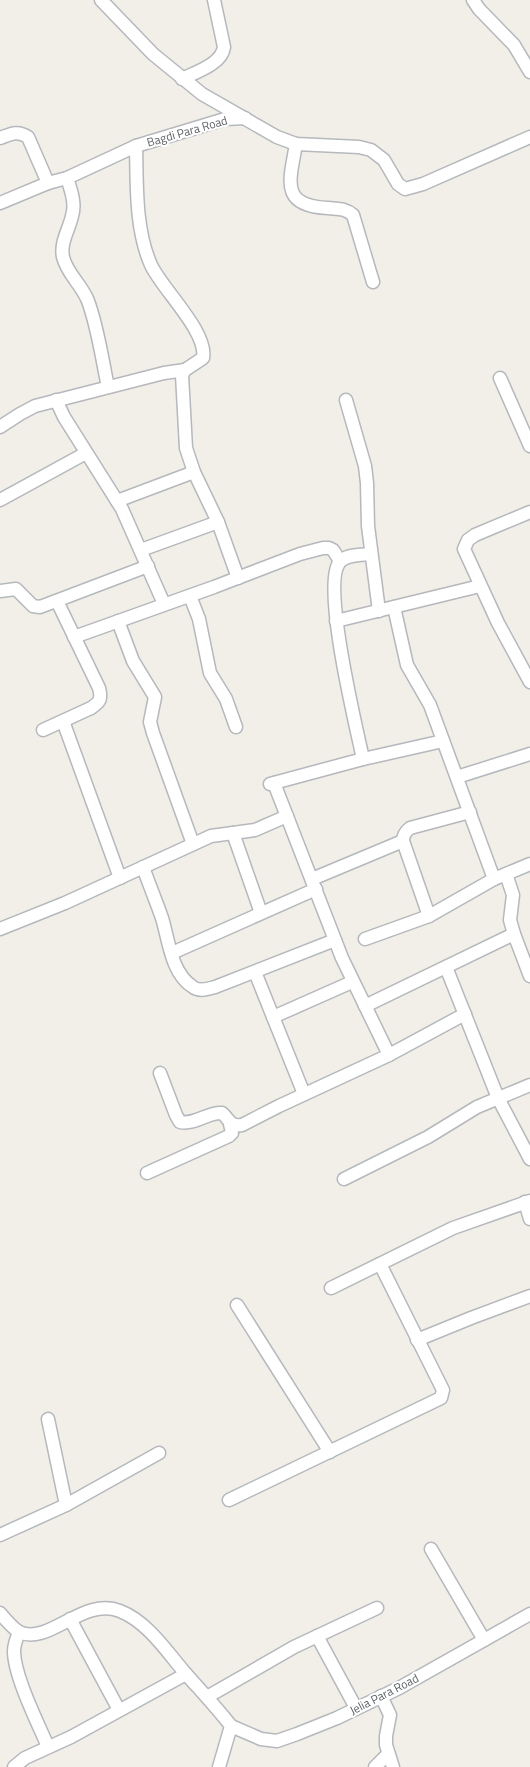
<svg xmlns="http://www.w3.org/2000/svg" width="530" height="1767" font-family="'Titillium Web',sans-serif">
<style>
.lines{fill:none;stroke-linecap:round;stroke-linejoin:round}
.minor-casing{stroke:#b5b8bc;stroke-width:15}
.minor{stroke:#fff;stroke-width:12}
.labels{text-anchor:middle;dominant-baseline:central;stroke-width:4;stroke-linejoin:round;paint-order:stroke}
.street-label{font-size:12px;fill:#5f6368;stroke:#fff}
</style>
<rect width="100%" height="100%" fill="#f1efe8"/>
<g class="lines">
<g class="minor-casing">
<g id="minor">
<polyline points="101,0 153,54 202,94 277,137 296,144 359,147 371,150 384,160 398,184 405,189 423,184 530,137"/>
<polyline points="473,0 479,9 514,45 530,72"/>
<path d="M182,79C196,72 222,64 224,47L214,0"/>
<path d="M0,138C11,134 17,130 28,137L48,183"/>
<path d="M296,144C290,180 279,206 328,208C338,209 345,208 353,215L373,282"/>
<path d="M136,146C137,185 135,229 151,265C162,289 208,332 203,358L185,370L182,375L186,448L194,472L218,522L238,578"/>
<path d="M67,178C71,190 76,204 72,216C69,230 60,242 63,257C67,274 82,285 88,301C98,328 102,359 108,387"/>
<polyline points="0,203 48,183 67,178 136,146 225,119 245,118"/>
<polyline points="500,378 530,446"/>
<polyline points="56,400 64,417 122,509 164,604"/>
<polyline points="346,400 365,466 367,483 368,526 379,611"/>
<polyline points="0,427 20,414 35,406 164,373 185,370"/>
<polyline points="0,500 86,453"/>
<polyline points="117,501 194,472"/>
<polyline points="530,512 475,535 468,540 464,549 498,623 530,682"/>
<polyline points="141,550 218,522"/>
<polyline points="0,591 16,589 33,606 40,607 148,566"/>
<polyline points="190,596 199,619 210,673 226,699 236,727"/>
<polyline points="394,607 407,665 430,705 494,879"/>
<polyline points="118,621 133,661 155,697 150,722 153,733 193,844"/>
<polyline points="336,621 480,586"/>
<polyline points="74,637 214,587 300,554 323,548 329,548 333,550 340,561"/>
<polyline points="63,721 120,878"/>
<path d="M43,730L91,708C100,702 102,699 99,688L57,601"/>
<path d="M363,759C356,726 322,587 339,563C345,554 361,555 371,554"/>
<polyline points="457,777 530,754"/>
<polyline points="274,783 342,958 389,1055"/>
<polyline points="270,784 363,759 443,741"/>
<polyline points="233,833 261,913"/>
<path d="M143,867C149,884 156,901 162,918C169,941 171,973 193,987C199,992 208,989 215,987L335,940"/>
<polyline points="506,874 513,895 510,920 514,934 530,976"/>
<polyline points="312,879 403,841"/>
<path d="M429,916L403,841C403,835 405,832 410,828L470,812"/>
<polyline points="0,929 65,903 211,836 255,830 287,816"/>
<polyline points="365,939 429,916 494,879 530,864"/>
<polyline points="172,953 316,889"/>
<polyline points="446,967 498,1098 530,1159"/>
<polyline points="255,972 304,1094"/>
<polyline points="365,1006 514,934"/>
<polyline points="273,1017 352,982"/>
<path d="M160,1073L176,1115L180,1122C196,1125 207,1112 222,1113C230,1120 230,1127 242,1125L279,1106L389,1055L465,1014"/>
<polyline points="147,1173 229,1136 232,1133 230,1124"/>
<polyline points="344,1179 428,1137 477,1107 530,1085"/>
<polyline points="525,1202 530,1219"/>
<polyline points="331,1288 453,1228 530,1201"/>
<polyline points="237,1305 330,1452"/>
<polyline points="417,1340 471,1318 530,1296"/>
<polyline points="48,1419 66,1505"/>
<polyline points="229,1500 441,1398 443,1390 380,1264"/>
<polyline points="0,1535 66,1505 159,1453"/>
<polyline points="431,1549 484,1640"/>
<path d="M0,1613C5,1619 13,1628 19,1632C49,1646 83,1596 120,1611C148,1622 167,1652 186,1674C201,1691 217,1708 231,1726L219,1767"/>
<polyline points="70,1619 119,1710"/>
<path d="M19,1632C17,1638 14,1644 14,1651C14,1676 38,1723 48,1747"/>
<polyline points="317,1636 356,1708"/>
<polyline points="381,1696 390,1715 386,1736 386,1745 393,1767"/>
<polyline points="207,1697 294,1647 377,1608"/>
<polyline points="231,1726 261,1739 277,1741 297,1734 337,1718 399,1688 530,1614"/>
<polyline points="14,1767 25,1758 71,1737 186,1674"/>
<polyline points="375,1767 388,1754"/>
</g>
</g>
<use href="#minor" class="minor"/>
</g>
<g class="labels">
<g class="street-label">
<text transform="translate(187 131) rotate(-16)">Bagdi Para Road</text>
<text transform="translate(384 1694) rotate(-27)">Jelia Para Road</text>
</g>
</g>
</svg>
